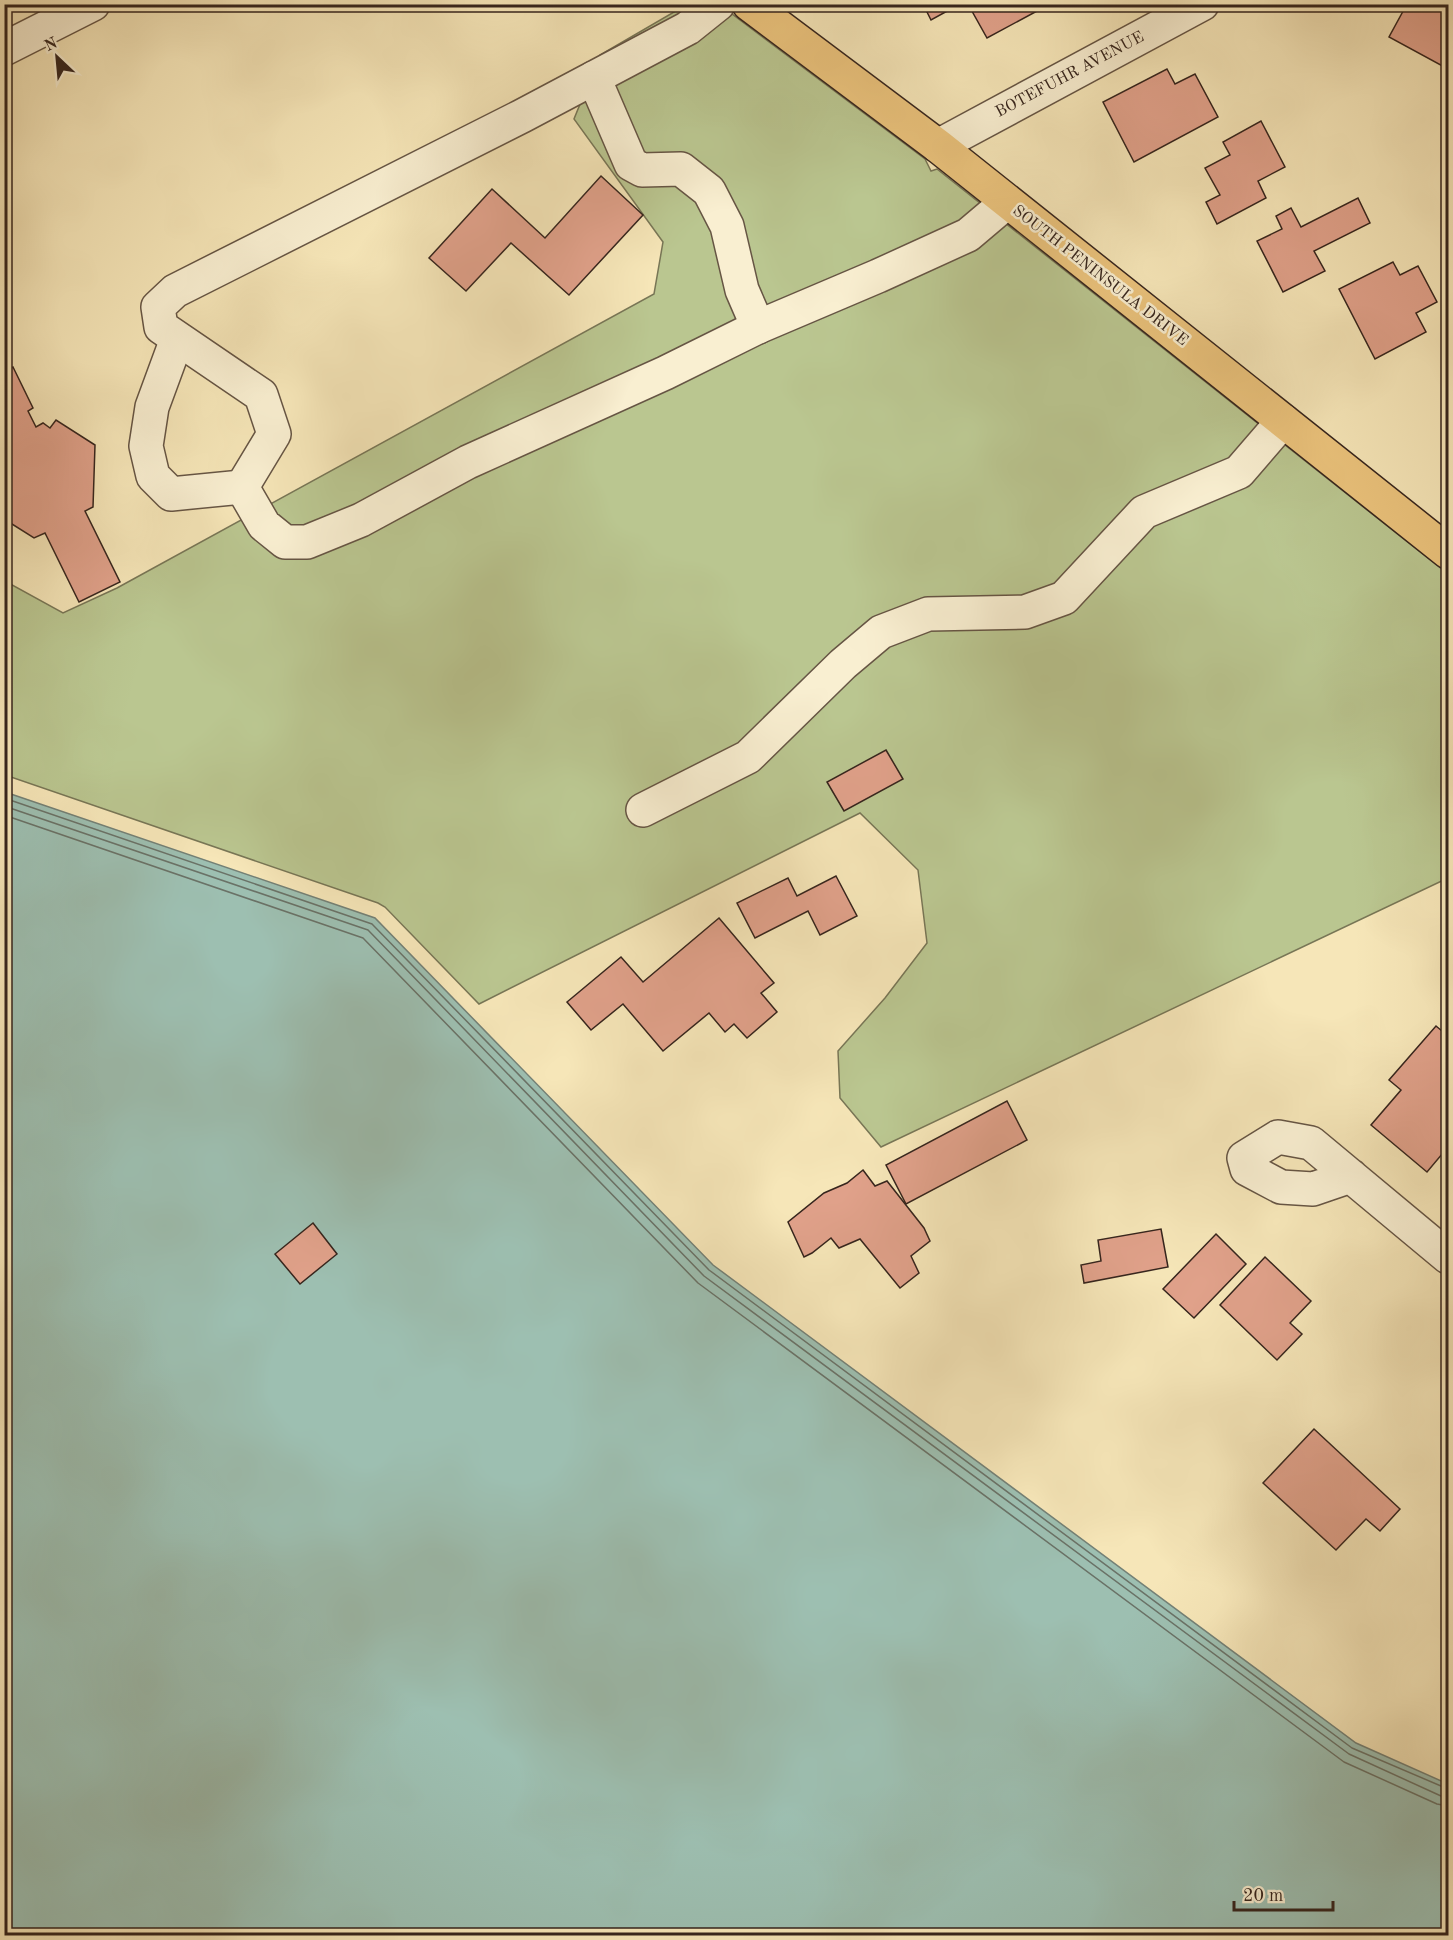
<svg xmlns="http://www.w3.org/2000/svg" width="1453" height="1940" font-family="'Old Standard TT',serif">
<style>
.green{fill:#bac690;stroke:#787656;stroke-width:1.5}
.water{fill:#9dbfb1;stroke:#748176;stroke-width:1.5}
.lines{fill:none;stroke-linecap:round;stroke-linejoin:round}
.shore{stroke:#6a7267;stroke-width:1.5}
.building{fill:#e0a18a;stroke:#36251d;stroke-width:1.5}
.minor-casing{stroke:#654;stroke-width:36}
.major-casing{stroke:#36251d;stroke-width:36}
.minor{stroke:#f9efd1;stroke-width:33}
.major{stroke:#ebc37c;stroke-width:33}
.labels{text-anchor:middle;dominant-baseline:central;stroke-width:5;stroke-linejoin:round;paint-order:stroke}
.street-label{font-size:16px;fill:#36251d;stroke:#f9efd1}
</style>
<rect width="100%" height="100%" fill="#f6e6b8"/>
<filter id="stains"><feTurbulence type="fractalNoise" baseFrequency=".00333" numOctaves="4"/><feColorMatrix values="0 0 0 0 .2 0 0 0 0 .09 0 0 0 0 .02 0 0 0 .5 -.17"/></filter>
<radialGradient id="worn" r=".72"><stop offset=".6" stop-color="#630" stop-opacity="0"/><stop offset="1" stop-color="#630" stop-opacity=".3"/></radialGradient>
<polygon class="green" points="686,5 720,5 925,159 931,171 937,169 1448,574 1448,878 881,1147 840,1098 838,1051 885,998 927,943 918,870 860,813 479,1004 385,907 378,903 5,775 5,581 63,613 117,588 654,294 663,242 574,119 600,55"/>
<polygon class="water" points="5,792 375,918 713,1265 1356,1743 1448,1784 1448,1935 5,1936"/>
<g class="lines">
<g class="shore">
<polyline points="4,798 372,924 709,1270 1352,1748 1448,1789"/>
<polyline points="4,806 368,930 704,1276 1349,1754 1441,1796 1448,1797"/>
<polyline points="4,815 363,938 698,1283 1344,1762 1437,1804 1448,1806"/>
</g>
</g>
<g class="building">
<polygon points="923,4 960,4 931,20"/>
<polygon points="968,4 1050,4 987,38"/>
<polygon points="1407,4 1438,4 1448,10 1448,69 1389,37"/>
<polygon points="1167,69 1175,84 1195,74 1218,117 1134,162 1103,102"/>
<polygon points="1261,121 1285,167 1258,181 1266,198 1217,224 1206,202 1220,195 1205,168 1230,155 1223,142"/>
<polygon points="601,176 643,215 569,295 511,243 466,291 429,258 492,189 545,238"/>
<polygon points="1358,198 1370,223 1314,251 1325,271 1283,292 1257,241 1282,229 1276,216 1291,208 1301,227"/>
<polygon points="1393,262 1400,275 1418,266 1437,302 1416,313 1426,332 1375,359 1339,289"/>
<polygon points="13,367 33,408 28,411 36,427 43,423 50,428 56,420 95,445 93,507 85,511 120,582 79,602 45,533 34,538 4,519 4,443 7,442 4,437 4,371"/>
<polygon points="886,750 903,779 844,811 827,782"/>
<polygon points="836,876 857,916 820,935 808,911 755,938 737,903 788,878 797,896"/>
<polygon points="719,918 774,983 761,993 777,1012 747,1038 734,1024 725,1032 709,1013 663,1051 623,1004 591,1030 567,1002 621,957 643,982"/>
<polygon points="1436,1026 1448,1036 1448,1127 1444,1132 1448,1135 1448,1147 1427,1172 1371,1125 1401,1090 1389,1080"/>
<polygon points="1007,1101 1027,1140 906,1204 886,1165"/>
<polygon points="863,1170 875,1186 887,1181 924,1228 930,1241 911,1256 919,1273 900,1288 860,1239 839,1248 831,1238 812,1253 804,1257 788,1222 824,1193 847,1183"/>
<polygon points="313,1223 337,1254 300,1284 275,1254"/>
<polygon points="1161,1229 1168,1267 1084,1283 1081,1265 1101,1261 1098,1240"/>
<polygon points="1216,1234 1246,1264 1194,1318 1163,1289"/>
<polygon points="1265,1257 1311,1301 1290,1323 1302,1334 1277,1360 1220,1305"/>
<polygon points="1314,1429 1400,1509 1380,1531 1366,1519 1336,1550 1263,1483"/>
</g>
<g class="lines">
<g class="minor-casing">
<g id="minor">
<polyline points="718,4 688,28 522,116 175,291 158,307 161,327 261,395 274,434 242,487 264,525 285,542 307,542 361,520 468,462 665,373 758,327 878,276 968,235 1007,202"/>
<polyline points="4,49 93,4"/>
<polyline points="594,78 631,164 642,170 681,169 709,191 727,226 742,290 758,327"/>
<polyline points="938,146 1202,4"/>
<polyline points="177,339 152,407 146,446 153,476 171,494 242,487"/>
<polyline points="643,810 748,757 843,664 881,632 928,614 1025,612 1064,598 1144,512 1239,472 1283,421"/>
<polyline points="1351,1176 1313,1189 1281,1187 1247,1169 1244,1158 1278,1137 1311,1143 1448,1257"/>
</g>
</g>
<g class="major-casing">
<polyline id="major" points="749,4 938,146 1448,552"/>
</g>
<use href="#minor" class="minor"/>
<use href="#major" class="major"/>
</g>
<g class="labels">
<g class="street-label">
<text transform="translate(1070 75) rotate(-28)">BOTEFUHR AVENUE</text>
<text transform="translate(1100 276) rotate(38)">SOUTH PENINSULA DRIVE</text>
</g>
</g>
<rect width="1453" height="1940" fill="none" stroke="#f6e6b8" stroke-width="24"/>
<rect x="6" y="6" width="1441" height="1928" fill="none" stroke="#36251d" stroke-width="3"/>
<rect x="12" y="12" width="1429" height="1916" fill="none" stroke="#36251d" stroke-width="1.5"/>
<g transform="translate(57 57) rotate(334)" stroke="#f9efd1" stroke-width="4.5" paint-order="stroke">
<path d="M0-4.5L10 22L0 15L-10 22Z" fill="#36251d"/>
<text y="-9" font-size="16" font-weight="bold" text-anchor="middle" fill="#36251d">N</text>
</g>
<path d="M1234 1901v9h99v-9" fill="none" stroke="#36251d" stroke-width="3"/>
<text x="1243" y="1901" font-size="18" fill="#36251d" stroke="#f9efd1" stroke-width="4.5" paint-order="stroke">20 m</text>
<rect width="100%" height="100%" filter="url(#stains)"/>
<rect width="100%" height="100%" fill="url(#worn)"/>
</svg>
